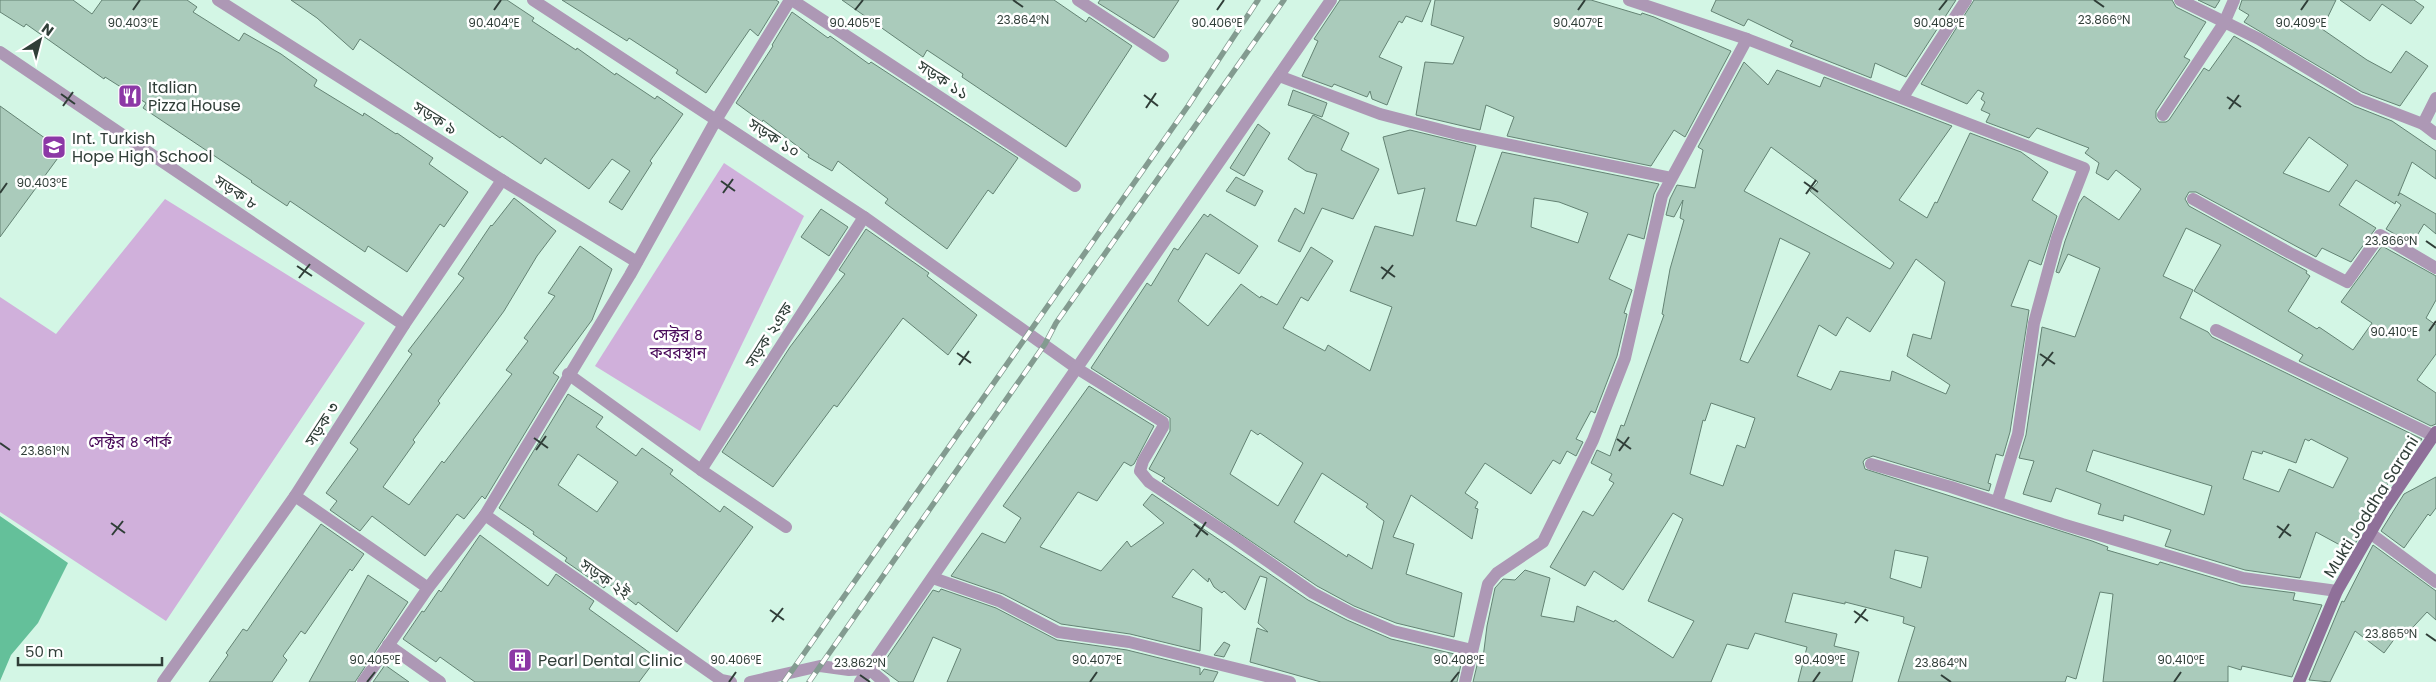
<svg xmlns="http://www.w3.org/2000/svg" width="2436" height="682" font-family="Poppins,'Noto Sans Bengali',sans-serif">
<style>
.green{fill:#d0b0db}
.water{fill:#64c09a}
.building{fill:#aacbbb;stroke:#648374;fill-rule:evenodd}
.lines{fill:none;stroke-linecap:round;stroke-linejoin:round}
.street{stroke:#ad98b5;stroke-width:12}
.secondary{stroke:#8f7099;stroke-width:12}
.rail-casing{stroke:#839b90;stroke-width:5.5}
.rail{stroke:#fff;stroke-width:4;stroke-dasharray:11;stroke-linecap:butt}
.ticks{fill:none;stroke:#303e38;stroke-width:2}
.labels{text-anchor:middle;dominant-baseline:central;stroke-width:5;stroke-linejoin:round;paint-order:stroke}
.street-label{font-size:16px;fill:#303e38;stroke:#fff}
.poi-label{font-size:16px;fill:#303e38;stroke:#fff;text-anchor:start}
.park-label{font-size:16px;fill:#480959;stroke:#fff}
.ticks-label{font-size:12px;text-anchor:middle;fill:#303e38;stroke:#fff;stroke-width:5;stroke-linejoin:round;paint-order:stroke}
</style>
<rect width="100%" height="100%" fill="#d3f6e5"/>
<g class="green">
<polygon points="724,163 804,216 700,431 595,366"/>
<polygon points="165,199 365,323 166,621 0,512 0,297 56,334"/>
</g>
<polygon class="water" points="0,516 68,563 38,623 11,655 0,681"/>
<g class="building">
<polygon points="0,0 73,0 92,14 102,0 187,0 197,7 193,12 239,41 244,33 281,54 317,80 314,86 363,116 364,113 396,134 397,133 433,158 429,164 468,192 444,227 440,224 407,272 368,246 365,252 290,201 287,206 251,182 252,181 143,108 146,103 105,77 104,79 26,24 24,27 0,12"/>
<polygon points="291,0 507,0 534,18 532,21 576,50 577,48 615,75 616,73 655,99 657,96 683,114 650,161 652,163 622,210 609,202 630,171 612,159 589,189 545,158 541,164 502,136 500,138 360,39 353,50 317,18"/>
<polygon points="562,0 776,0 779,2 758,36 750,29 706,93 676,73 678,70 629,38 627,41"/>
<polygon points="842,0 1054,0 1086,22 1089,17 1132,46 1066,147 962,77 963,74 927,50 923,57"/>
<polygon points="1100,0 1179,0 1154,38 1098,3"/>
<polygon points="1340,0 1431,0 1422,22 1406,16 1402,23 1399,21 1379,57 1402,67 1387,105 1372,99 1370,91 1367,97 1334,84 1332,87 1302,76 1318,41 1314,39"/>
<polygon points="1435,0 1591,0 1641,15 1642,13 1654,17 1731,51 1685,137 1674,130 1651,166 1507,136 1514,117 1486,105 1480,130 1416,115 1425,62 1453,64 1464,37 1431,25"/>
<polygon points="1716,0 1956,0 1906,77 1875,63 1871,78 1790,46 1793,41 1748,19 1744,26 1711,11"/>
<path d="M1974,0H2172L2176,7L2206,22L2184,57L2190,60L2156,111V118L2159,122H2166L2169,120L2204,68L2209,71L2234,36L2354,106L2392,121L2436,151V179L2412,162L2398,196L2400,193L2436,214V234L2424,224L2412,244L2386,229L2401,205L2396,201L2395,204L2356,180L2339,205L2376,228L2351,262L2322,248L2316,257L2196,192H2189L2185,199L2189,206L2307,271L2306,273L2310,276L2288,311L2317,329L2319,327L2353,350L2372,323L2341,302L2382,246L2436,276V300L2426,318L2436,325V354L2417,380L2436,393V424L2431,426L2299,361L2303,355L2194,291L2221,245L2186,228L2163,276L2193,290L2180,318L2208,332L2212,337L2422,439L2364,515L2374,510L2351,551L2316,532L2300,578L2245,570L2165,546L2171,530L2124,515L2123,521L2098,514L2101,504L2056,488L2051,502L2023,494L2034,461L2019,458L2026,435L2042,327L2075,337L2100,268L2068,254L2059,273L2056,272L2065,241L2079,203L2084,196L2119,220L2141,189L2116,170L2108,180L2096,173L2099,163L2085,153L2089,148L2037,128L2029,138L1986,122L1990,114L1981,110L1985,102L1981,99L1984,93L1978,90L1967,104L1921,84ZM2309,137L2348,165L2329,192L2283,173ZM2305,439L2309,441L2311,439L2348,458L2333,488L2289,469L2279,492L2243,479L2252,451L2262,454L2263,451L2296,463ZM2093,450L2212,486L2204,515L2086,471Z"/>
<polygon points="2198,0 2220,0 2215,8"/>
<polygon points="2242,0 2336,0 2322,29 2367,60 2391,73 2406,51 2428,66 2400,106 2362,92 2244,22 2249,15 2239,9"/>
<polygon points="2340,0 2414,0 2424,7 2411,24 2382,4 2370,21"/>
<polygon points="792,12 828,38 830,36 869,64 871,62 1018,158 993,194 988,190 947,249 885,203 888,199 838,161 832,171 808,157 809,155 763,120 762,122 736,103 773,46 772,45"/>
<path d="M1744,62L1768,85L1777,70L1820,87L1824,77L1952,126L1899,200L1927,218L1935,202L1937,203L1970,133L2021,152L2048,172L2032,200L2057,216L2041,265L2029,260L2011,306L2029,310L2010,432L2003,456L1996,454L1988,483L1991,484L1989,491L1873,456L1865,459L1863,462L1865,469L2092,541L2108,547L2107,550L2158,565L2160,562L2241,586L2295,593L2293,600L2322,605L2292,677L2242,666L2241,670L2228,666V682H2103L2113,594L2100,592L2076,679L2067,676L2065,682H1898L1915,627L1903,623L1904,617L1845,602V604L1793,593L1785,622L1837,634L1834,646L1859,652L1852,682H1798L1807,647L1755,633L1748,649L1727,644L1711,682H1473L1479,657L1483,658L1487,626L1495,588L1503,579L1515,580L1525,570L1550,578L1541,616L1574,622L1577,606L1614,622L1615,620L1673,658L1694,621L1648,601L1683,519L1673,513L1623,590L1594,571L1585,586L1550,567L1583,511L1593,516L1614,483L1609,480L1612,474L1591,463L1597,450L1610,456L1621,425L1624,426L1664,315L1662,314L1670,269L1684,220L1680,218L1683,200L1674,217L1666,215L1670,199L1677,185L1695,188L1703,150L1698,147ZM1771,147L1818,182L1810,191L1894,263L1890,269L1744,191ZM1780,238L1810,253L1748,363L1740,360ZM1916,259L1945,282L1931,339L1913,334L1907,356L1950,385L1946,394L1892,371L1890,381L1840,371L1831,390L1797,376L1819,325L1836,336L1847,317L1870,332ZM1711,403L1755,418L1745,448L1737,445L1723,486L1690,474L1703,420L1705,421ZM1895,550L1928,557L1921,588L1890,578Z"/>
<polygon points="1293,90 1327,103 1322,117 1288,105"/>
<polygon points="0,106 63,151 0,237"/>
<polygon points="1313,115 1349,133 1341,150 1379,169 1353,219 1322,208 1300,252 1278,241 1295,208 1304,214 1317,174 1306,171 1288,159"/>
<polygon points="1258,124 1270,133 1244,176 1230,168"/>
<path d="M1410,130L1476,146L1456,221L1476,226L1502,152L1659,184L1654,194L1644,239L1628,234L1609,279L1632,290L1624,313L1627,314L1617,356L1595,413L1591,411L1576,439L1583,442L1576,456L1567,451L1560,464L1553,460L1531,494L1485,463L1465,493L1478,502L1475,508L1478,509L1472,539L1411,495L1393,537L1414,544L1406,574L1462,593L1454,637L1396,623L1354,606L1317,586L1162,481L1165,478L1149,469L1170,431V418L1091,368L1147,283L1151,286L1174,248L1178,250L1204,214L1208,217L1210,214L1258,246L1239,274L1206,253L1178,301L1208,326L1241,284L1260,298L1261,296L1277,305L1311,247L1333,261L1308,301L1301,297L1283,328L1325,351L1328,345L1370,371L1392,307L1350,291L1375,226L1413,236L1425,188L1398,194L1383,137ZM1534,198L1559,202L1588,213L1578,243L1531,227ZM1251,430L1258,435L1260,433L1303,463L1278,506L1230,474ZM1322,473L1368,504L1366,507L1384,521L1372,569L1348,554L1347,557L1294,522Z"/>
<polygon points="1236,177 1263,191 1255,206 1226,191"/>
<polygon points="514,198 556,231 537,256 504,311 438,401 440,403 413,440 415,442 383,487 409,505 442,461 444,463 512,374 506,370 528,341 524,338 555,296 548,293 580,246 612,269 592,320 553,373 559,377 485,499 482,496 464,519 457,514 425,556 372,516 360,531 330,510 337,501 326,493 358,449 350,443 412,354 408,351 464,278 458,274 491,225 492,226"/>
<polygon points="821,209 848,227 829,256 801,237"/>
<polygon points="866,229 929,273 927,276 977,315 948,355 903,318 837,407 834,405 773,487 722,452 790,347 845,274 839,270"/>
<polygon points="1089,386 1154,426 1134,464 1131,466 1124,462 1097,501 1078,492 1040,547 1101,571 1127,541 1131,547 1164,523 1143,505 1152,494 1308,600 1347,620 1391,639 1463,656 1457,682 1321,682 1250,662 1257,628 1268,632 1258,623 1267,578 1260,576 1245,610 1224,591 1222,593 1214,587 1209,578 1208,582 1193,569 1172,597 1202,608 1200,651 1130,634 1061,624 1003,594 951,576 982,533 1005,543 1021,518 1003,506"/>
<path d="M568,394L603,417L596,427L636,456L642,448L673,470L670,474L720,512L724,506L753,527L677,632L638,602L636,605L608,583L604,588L565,561L567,558L533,534L534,532L499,508ZM578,454L618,482L597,512L558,485Z"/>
<polygon points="2436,477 2436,508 2430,516 2428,514 2404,548 2381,531 2404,494"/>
<polygon points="321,524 364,554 352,571 350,569 305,634 301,631 283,656 287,660 272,682 209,682 228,655 226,653 243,629 247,631"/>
<polygon points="480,535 548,586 556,574 594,601 589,609 657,658 639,682 475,682 440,657 436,662 403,639 422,611 424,612 439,590 441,592"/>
<polygon points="2373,545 2436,591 2436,620 2427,612 2403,638 2398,634 2384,653 2355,631 2330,682 2309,680 2342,601 2344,602"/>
<polygon points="368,575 408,602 355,682 309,682"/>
<polygon points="941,589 996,608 1057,640 1127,650 1200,668 1200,675 1204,669 1218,672 1213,682 947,682 961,649 933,637 913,682 899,682 880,668 933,590 939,592"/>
<polygon points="1224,642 1230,645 1224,657 1214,655"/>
<polygon points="385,665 409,682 373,682"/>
</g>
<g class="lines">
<g class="street">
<polyline points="218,0 502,180 637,262"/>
<polyline points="533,0 864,217 1078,369 1163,422 1163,427 1143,461 1140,471 1149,482 1236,539 1313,593 1351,613 1393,631 1472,650"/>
<polyline points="792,0 1075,186"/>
<polyline points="1078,0 1163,56"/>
<polyline points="1629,0 1747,39"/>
<polyline points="2180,0 2259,39 2358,99 2423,124"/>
<polyline points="0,52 404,325"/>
<polyline points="1279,76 1380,114 1457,134 1671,178"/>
<polyline points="1903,97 1966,0"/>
<polyline points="2436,98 2423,124 2436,134"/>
<polyline points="2163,115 2224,23 2234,0"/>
<polyline points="2193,199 2290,253 2347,282 2380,235 2436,268"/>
<polyline points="2216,330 2434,436"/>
<polyline points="568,374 701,470 786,527"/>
<polyline points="1871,464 1951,487 2062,524 2243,578 2337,591"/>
<polyline points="701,470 864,217"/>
<polyline points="295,496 428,588"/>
<polyline points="485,515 721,680 731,682"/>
<polyline points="2370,533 2436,582"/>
<polyline points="933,578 999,601 1058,632 1129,642 1290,682"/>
<polyline points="388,645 440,682"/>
<polyline points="163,682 295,496 404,325 502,180"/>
<polyline points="363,682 428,588 485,515 630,275 716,120 790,0"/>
<polyline points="750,682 820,666 849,670 869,669 884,682"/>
<polyline points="860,682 1331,0"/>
<polyline points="1465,682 1488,584 1497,573 1543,542 1593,440 1625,358 1662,196 1747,39 2084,168 2057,238 2034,323 2018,434 1997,502"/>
</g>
<polyline class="secondary" points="2299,682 2337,591 2384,509 2436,432"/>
<g class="rail-casing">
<g id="rail">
<polyline points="784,682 1188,106 1258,0"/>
<polyline points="809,682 1045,344 1056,323 1284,0"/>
</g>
</g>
<use href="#rail" class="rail"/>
</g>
<path class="ticks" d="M1013,0L1023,7M2094,0L2104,7M133,10L140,0M494,10L501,0M855,10L863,0M1217,10L1224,0M1578,10L1585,0M1939,10L1947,0M2301,10L2308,0M61,94L75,104M1144,95L1158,106M2227,97L2241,107M63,106L73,92M1146,108L1156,93M2229,109L2239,95M721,181L735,191M1804,182L1818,192M0,193L7,183M723,193L733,179M1806,194L1816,180M2426,241L2436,248M297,266L312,276M1381,267L1395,277M299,278L310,264M1382,279L1393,265M2429,331L2436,321M957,353L971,363M2040,354L2055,364M959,365L969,351M2042,366L2053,352M534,438L548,448M1617,439L1631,449M0,443L10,450M536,450L546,436M1619,451L1629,437M111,523L125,533M1194,524L1208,535M2277,526L2291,536M112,535L123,521M1196,537L1206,522M2279,538L2289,524M770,610L784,620M1854,611L1868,621M772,622L783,608M1855,623L1866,609M2426,634L2436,641M860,675L870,682M1941,675L1951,682M367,682L375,672M729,682L736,672M1090,682L1097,672M1451,682L1459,672M1813,682L1820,672M2174,682L2181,672"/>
<defs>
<g id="restaurant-square" transform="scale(1.25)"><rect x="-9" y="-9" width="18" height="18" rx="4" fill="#8c38a6" stroke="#fff"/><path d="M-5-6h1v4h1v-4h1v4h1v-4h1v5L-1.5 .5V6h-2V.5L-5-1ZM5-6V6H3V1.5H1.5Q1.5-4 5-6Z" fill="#fff"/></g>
<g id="school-square" transform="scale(1.25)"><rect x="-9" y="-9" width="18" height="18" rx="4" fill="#8c38a6" stroke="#fff"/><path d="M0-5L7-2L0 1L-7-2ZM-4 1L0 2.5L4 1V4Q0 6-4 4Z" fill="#fff"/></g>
<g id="building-square" transform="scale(1.25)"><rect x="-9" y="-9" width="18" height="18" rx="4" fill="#8c38a6" stroke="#fff"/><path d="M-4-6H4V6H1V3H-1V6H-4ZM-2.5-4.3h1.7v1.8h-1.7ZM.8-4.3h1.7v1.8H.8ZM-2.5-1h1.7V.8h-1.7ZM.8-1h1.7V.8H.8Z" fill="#fff"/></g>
</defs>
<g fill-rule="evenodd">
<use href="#restaurant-square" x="130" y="96"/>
<use href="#school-square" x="54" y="147"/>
<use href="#building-square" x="520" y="660"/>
</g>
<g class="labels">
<g class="street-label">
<text transform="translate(943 80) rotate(33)">সড়ক ১১</text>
<text transform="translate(435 118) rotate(32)">সড়ক ৯</text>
<text transform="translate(774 138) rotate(33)">সড়ক ১০</text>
<text transform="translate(236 192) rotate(34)">সড়ক ৮</text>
<text transform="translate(769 335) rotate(-57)">সড়ক ২এফ</text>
<text transform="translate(322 424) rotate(-57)">সড়ক ৩</text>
<text transform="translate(2371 507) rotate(-58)">Mukti Joddha Sarani</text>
<text transform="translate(605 579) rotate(35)">সড়ক ২ই</text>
</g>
<g class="poi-label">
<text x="148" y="87">Italian<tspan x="148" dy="18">Pizza House</tspan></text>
<text x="72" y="138">Int. Turkish<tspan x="72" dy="18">Hope High School</tspan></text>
<text x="538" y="660">Pearl Dental Clinic</text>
</g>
<g class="park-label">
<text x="678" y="334">সেক্টর ৪<tspan x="678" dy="18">কবরস্থান</tspan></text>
<text x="130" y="441">সেক্টর ৪ পার্ক</text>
</g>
</g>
<g class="ticks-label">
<text x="1023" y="24">23.864°N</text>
<text x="2104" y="24">23.866°N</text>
<text x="133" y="27">90.403°E</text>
<text x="855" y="27">90.405°E</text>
<text x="1217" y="27">90.406°E</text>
<text x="1578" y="27">90.407°E</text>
<text x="1939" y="27">90.408°E</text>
<text x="2301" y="27">90.409°E</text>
<text x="494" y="27">90.404°E</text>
<text x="42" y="187">90.403°E</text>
<text x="2391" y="245">23.866°N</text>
<text x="2394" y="336">90.410°E</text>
<text x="45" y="455">23.861°N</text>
<text x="2391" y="638">23.865°N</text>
<text x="375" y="664">90.405°E</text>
<text x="736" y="664">90.406°E</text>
<text x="1097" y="664">90.407°E</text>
<text x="1459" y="664">90.408°E</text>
<text x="1820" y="664">90.409°E</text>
<text x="2181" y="664">90.410°E</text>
<text x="860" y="667">23.862°N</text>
<text x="1941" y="667">23.864°N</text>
</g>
<g transform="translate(40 40) rotate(36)" stroke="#ffffff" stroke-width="4" paint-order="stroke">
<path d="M0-4L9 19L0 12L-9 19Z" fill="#303e38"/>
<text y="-8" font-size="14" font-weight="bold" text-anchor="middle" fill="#303e38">N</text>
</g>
<path d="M18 657v8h144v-8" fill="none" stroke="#303e38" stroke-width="2.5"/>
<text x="25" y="657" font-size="15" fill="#303e38" stroke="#ffffff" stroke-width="4" paint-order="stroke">50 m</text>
</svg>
